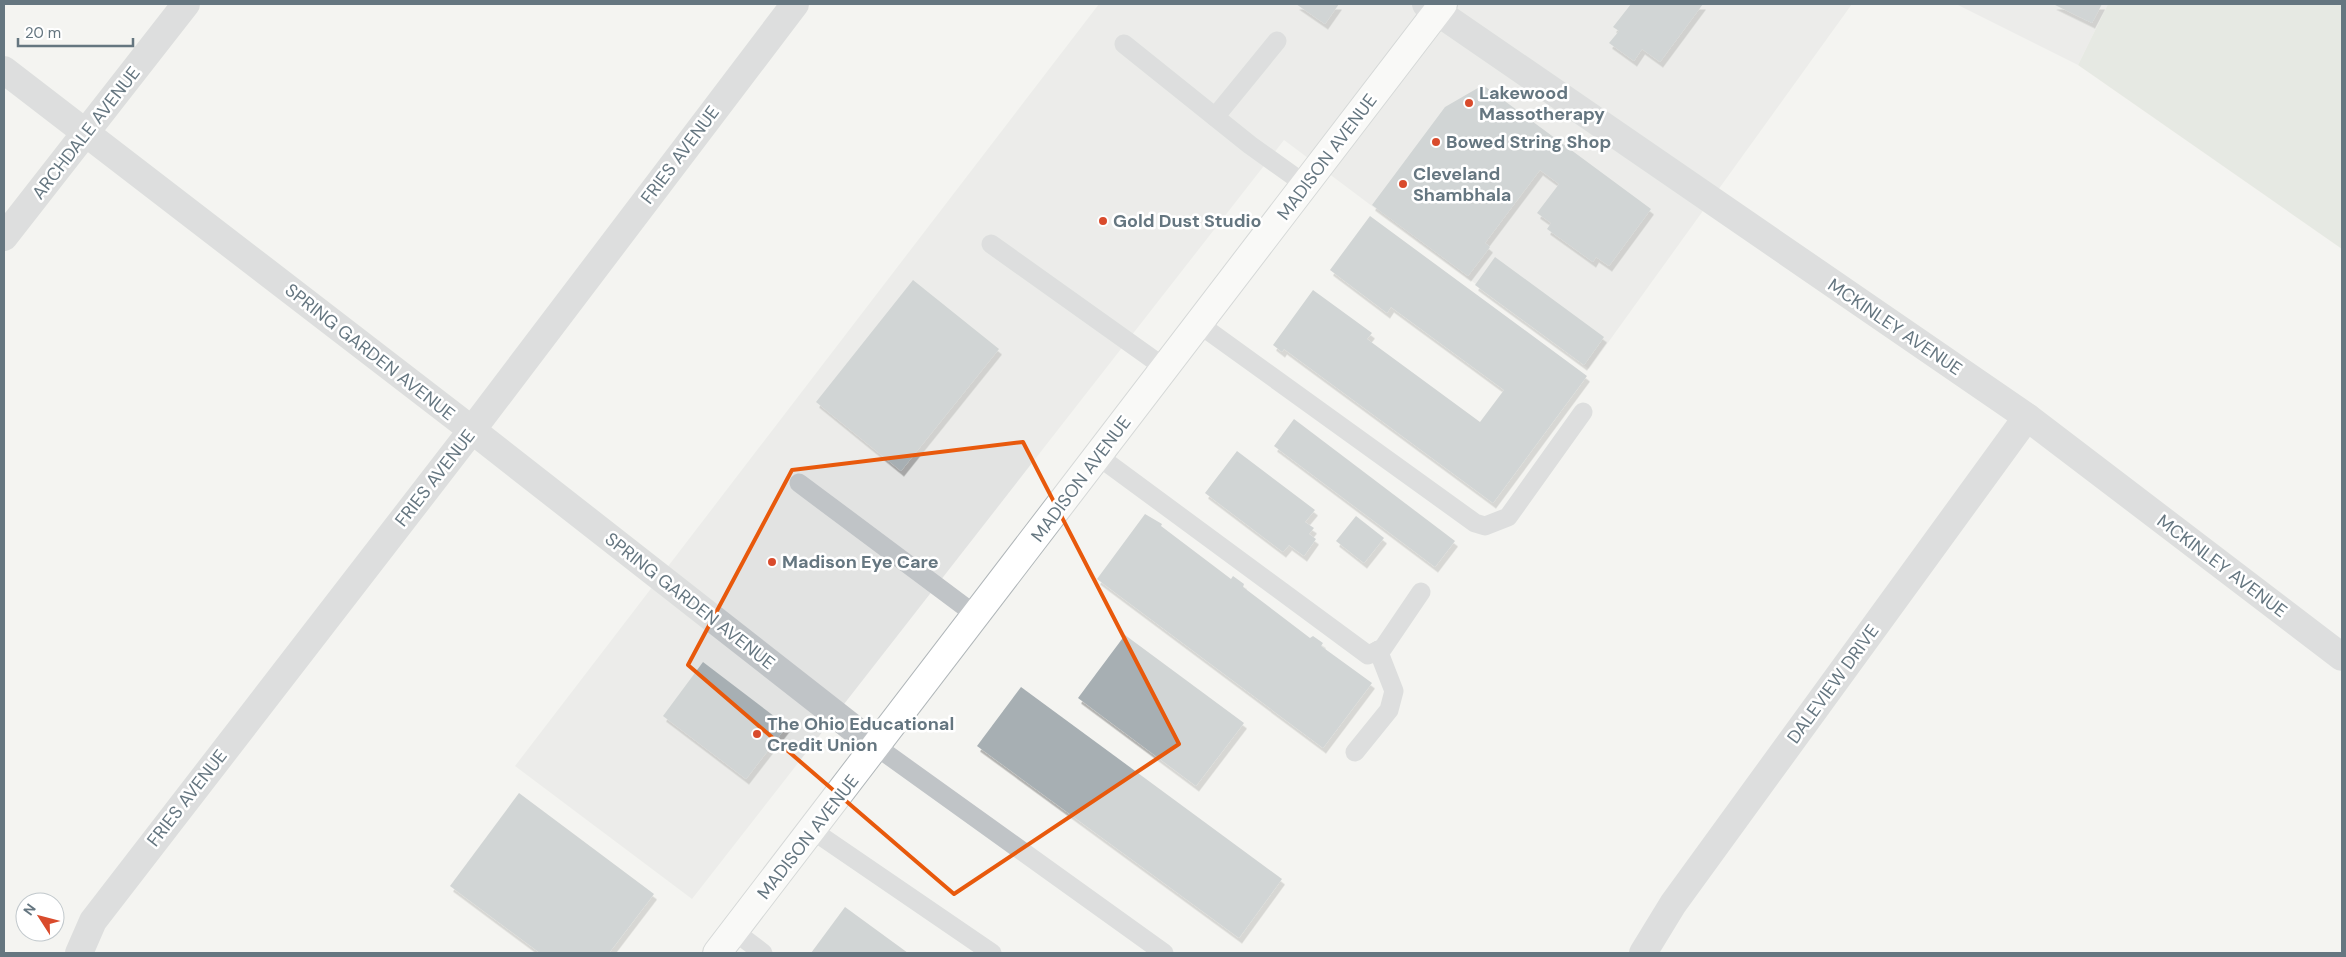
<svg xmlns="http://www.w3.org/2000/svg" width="2346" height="957" font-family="'DM Sans',sans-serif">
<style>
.built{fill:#e2e3e2}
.green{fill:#d6dbd2}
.building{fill:#a7afb3;filter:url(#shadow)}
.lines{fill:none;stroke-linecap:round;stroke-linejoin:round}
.secondary-casing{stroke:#b0b6b9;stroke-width:30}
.service{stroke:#c0c4c7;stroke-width:19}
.minor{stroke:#c0c4c7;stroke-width:28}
.tertiary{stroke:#c0c4c7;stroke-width:28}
.secondary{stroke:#fff;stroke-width:28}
.marked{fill:none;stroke:#e8590c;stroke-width:4;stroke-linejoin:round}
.poi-dot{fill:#d94b2c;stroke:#fff;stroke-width:2}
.labels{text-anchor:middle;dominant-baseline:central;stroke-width:5;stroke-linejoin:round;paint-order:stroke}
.poi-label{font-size:18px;font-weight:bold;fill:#657680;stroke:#fff;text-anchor:start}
.street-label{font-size:18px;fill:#657680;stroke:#fff}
</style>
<defs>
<filter id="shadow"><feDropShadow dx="3" dy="5.5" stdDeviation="0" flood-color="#0004"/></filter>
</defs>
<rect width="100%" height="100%" fill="#f4f4f1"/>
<g class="built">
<polygon points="1099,4 1852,4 1589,369 1284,140 692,899 515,766"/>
<polygon points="1956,4 2108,4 2078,65"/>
</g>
<polygon class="green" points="2108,4 2342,4 2342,249 2078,65"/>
<g class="building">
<polygon points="1296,4 1339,4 1325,24"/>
<polygon points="1631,4 1703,4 1660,62 1642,49 1634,61 1609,43 1619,31 1613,27"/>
<polygon points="2053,4 2102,4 2092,23"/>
<polygon points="1483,85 1651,209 1609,266 1596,257 1593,262 1547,229 1551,223 1537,213 1559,184 1540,170 1485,243 1490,247 1468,276 1372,205 1445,107"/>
<polygon points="1370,216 1587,376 1493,503 1284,349 1282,352 1273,345 1313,290 1372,333 1367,339 1480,422 1504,390 1391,307 1387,313 1330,270"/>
<polygon points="1495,257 1604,337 1584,365 1475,285"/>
<polygon points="913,280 999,349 901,471 816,402"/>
<polygon points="1294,419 1455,541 1435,567 1274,446"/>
<polygon points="1237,451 1315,510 1305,522 1314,528 1309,534 1316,539 1304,556 1289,545 1283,552 1205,493"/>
<polygon points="1145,514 1162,524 1161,526 1231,579 1233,576 1244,584 1243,587 1310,638 1313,636 1323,643 1321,646 1372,683 1323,748 1097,579"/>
<polygon points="1356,516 1384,538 1364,563 1336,541"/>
<polygon points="1125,635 1244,723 1196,786 1078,698"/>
<polygon points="703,662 787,726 746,779 663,716"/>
<polygon points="1021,687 1282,879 1239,938 977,746"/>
<polygon points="519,793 654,894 609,953 540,953 450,886"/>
<polygon points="845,907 908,953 811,953"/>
</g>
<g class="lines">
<g class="secondary-casing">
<polyline id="secondary" points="717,953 1443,4"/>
</g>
<g class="service">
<polyline points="1124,44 1250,145 1306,185"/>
<polyline points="1215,117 1277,41"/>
<polyline points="991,244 1165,368"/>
<polyline points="1199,324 1475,523 1485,526 1508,517 1583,412"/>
<polyline points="1098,456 1368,655 1383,648 1421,592"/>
<polyline points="799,483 977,616"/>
<polyline points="877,747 1164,953"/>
<polyline points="1355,752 1389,710 1394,691 1378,650"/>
<polyline points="812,830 992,953"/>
<polyline points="734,931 763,953"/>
</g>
<g class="minor">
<polyline points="4,70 472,430 877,747"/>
<polyline points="4,237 186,4"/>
<polyline points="79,953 93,921 472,430 795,4"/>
<polyline points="1643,953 1673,904 2027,417"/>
</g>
<polyline class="tertiary" points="1426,4 2027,417 2342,657"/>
<use href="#secondary" class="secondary"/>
</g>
<path d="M0 0H2346V957H0ZM1023,442L1179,744L954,894L688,665L792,470Z" fill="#f4f4f1" fill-opacity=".55" fill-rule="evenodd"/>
<path class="marked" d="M1023,442L1179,744L954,894L688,665L792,470Z"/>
<g class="poi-dot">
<circle cx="1469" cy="103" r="5"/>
<circle cx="1436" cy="142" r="5"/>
<circle cx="1403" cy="184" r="5"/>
<circle cx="1103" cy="221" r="5"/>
<circle cx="772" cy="562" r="5"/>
<circle cx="757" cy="734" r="5"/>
</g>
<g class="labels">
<g class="poi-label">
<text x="1479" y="93">Lakewood<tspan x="1479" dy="21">Massotherapy</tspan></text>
<text x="1446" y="142">Bowed String Shop</text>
<text x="1413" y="174">Cleveland<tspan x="1413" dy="21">Shambhala</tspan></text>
<text x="1113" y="221">Gold Dust Studio</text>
<text x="782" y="562">Madison Eye Care</text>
<text x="767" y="724">The Ohio Educational<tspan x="767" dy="21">Credit Union</tspan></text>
</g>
<g class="street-label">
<text transform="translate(86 133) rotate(-52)">ARCHDALE AVENUE</text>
<text transform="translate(680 155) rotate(-53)">FRIES AVENUE</text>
<text transform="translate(1327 157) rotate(-53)">MADISON AVENUE</text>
<text transform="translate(1895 327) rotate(34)">MCKINLEY AVENUE</text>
<text transform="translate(370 352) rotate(38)">SPRING GARDEN AVENUE</text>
<text transform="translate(435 478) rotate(-52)">FRIES AVENUE</text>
<text transform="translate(1081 479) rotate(-53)">MADISON AVENUE</text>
<text transform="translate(2222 566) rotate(37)">MCKINLEY AVENUE</text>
<text transform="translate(690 601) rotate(38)">SPRING GARDEN AVENUE</text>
<text transform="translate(1833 684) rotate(-54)">DALEVIEW DRIVE</text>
<text transform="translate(187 798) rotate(-52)">FRIES AVENUE</text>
<text transform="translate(808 837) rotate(-52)">MADISON AVENUE</text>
</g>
</g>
<rect width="2346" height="957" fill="none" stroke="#657680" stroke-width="10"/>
<g transform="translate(40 917) rotate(306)"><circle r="24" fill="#ffffff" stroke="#c1c8cc"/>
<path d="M0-4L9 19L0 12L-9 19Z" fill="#d94b2c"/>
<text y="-8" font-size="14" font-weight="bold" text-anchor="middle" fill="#657680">N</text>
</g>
<path d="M18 38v8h115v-8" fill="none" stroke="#657680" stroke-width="2.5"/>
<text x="25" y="38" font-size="15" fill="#657680" stroke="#ffffff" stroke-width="4" paint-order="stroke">20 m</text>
</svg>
